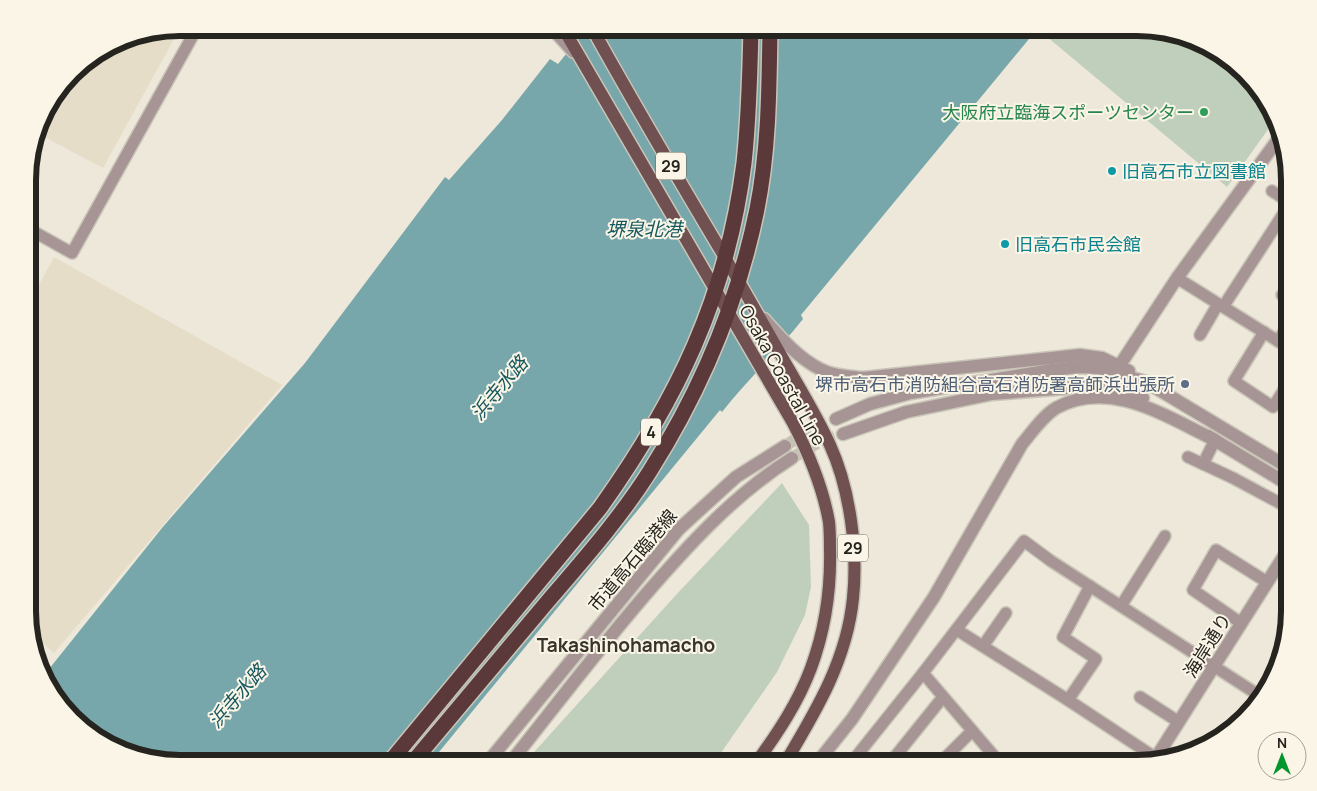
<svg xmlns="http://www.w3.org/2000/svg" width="1317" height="791" font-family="Manrope,'Noto Sans JP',sans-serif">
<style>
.built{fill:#e5ddc8}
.green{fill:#c0cfbb}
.water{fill:#78a7ab}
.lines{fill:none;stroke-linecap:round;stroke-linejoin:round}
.tertiary-tunnel{stroke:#c5c1b4;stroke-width:12;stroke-dasharray:12 6;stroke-linecap:butt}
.minor-casing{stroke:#c9c5b8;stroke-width:14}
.tertiary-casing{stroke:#c9c5b8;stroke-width:15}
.primary-casing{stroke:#c9c5b8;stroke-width:15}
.motorway-casing{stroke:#c9c5b8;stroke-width:18}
.minor{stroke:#a79494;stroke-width:11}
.tertiary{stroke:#a79494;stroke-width:12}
.primary{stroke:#705050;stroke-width:12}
.motorway{stroke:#5b3839;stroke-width:15}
.leisure-dot{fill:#2e9e5b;stroke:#faf5e7;stroke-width:2}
.culture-dot{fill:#0f9aa8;stroke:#faf5e7;stroke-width:2}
.service-dot{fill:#5c6f8a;stroke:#faf5e7;stroke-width:2}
.labels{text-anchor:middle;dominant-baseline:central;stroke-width:4;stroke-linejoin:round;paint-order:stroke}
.shield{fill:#faf5e7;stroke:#66635b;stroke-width:1}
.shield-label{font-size:16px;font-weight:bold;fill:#26241f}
.leisure-label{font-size:18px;fill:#27864d;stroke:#faf5e7;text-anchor:end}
.culture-label{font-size:18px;fill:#0d838f;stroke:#faf5e7;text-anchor:start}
.street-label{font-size:18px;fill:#26241f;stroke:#faf5e7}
.service-label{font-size:18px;fill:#4e5e75;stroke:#faf5e7;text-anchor:end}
.water-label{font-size:19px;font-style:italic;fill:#15585e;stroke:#faf5e7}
.neighbourhood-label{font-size:19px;font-weight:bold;fill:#383429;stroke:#faf5e7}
.rim{fill:none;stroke:#26241f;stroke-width:6}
</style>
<rect width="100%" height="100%" fill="#ede8d9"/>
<g class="built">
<polygon points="180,28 103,168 37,133 43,112 79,66 122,39"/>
<polygon points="54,257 282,385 54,653 29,631 29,303"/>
</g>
<g class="green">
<polygon points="1043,28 1137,28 1214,48 1269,103 1274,121 1227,187 1040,31"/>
<polygon points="782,483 809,525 811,587 805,615 777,672 714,763 526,763 535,751 675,596"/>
</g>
<path class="water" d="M587,28H1038L801,315L803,319C778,351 748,379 722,412L720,410L430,763H180L103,743L53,696L45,674L162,528L305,363L445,177L449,180L502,120L550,59L558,64Z"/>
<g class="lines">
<g class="tertiary-tunnel">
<polyline points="785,446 810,430 836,419"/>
<polyline points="792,458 817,443 843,434"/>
</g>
<g class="minor-casing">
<g id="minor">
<polyline points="551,28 573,52"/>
<polyline points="1272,191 1289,202"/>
<polyline points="29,229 72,253 197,28"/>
<polyline points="1177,278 1289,348"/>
<polyline points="1282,295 1289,299"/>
<polyline points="1223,307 1289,205"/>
<polyline points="1264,332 1234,381 1273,407 1289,382"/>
<polyline points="1200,335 1218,304"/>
<polyline points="1278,341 1289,324"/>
<polyline points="1188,457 1233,478 1289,508"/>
<polyline points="1203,464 1215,440"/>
<polyline points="1121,606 1165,536"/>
<polyline points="1241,623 1193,590 1216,550 1267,582"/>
<polyline points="957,630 1068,700 1159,760"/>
<polyline points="983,646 1006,613"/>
<polyline points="923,673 1000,763"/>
<polyline points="1140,697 1179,722"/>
<polyline points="1068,700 1096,659 1063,637 1090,586"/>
<polyline points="851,763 923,673 1024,541 1051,561 1260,696"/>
<polyline points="890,763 943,697"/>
<polyline points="940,763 972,731"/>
</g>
</g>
<g class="tertiary-casing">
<g id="tertiary">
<path d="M764,319C780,337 798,358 820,369C833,376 848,376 863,378L1080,355L1102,358L1129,371"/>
<polyline points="1116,371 1177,278 1279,138"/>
<polyline points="836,419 870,404 911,393 1052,370 1079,367 1099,368 1146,382 1289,468"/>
<polyline points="843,434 906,412 992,394 1106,385 1143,398"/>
<polyline points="1208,436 1289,485"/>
<polyline points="1154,761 1289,548"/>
<polyline points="487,763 679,529 736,477 785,446"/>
<path d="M510,763C557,704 603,643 653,586C695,538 738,492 792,458"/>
<path d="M817,763L852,719L934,597L1022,444C1032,432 1043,416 1056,408C1109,378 1167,417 1215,440"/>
</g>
</g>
<g class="primary-casing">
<g id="primary">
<path d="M563,28L793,423C809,454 823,488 829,522C830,531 830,540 830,549C831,590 825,630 811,668C798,703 777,734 756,763"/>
<path d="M592,28C636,108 683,187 730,266C749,299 768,332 787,366C802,392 818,418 830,445C850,489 858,550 853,598C847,660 816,711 785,763"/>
</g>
</g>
<g class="motorway-casing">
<g id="motorway">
<path d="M389,763L600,508C677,400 727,297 744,163C749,118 750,73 751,28"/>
<path d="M412,763C457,709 503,655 548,601C584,559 621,517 650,471C701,390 738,303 757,209C769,149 769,88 770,28"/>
</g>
</g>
<use href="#minor" class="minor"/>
<use href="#tertiary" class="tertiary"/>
<use href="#primary" class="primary"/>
<use href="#motorway" class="motorway"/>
</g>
<circle class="leisure-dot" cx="1204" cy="112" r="5"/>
<g class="culture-dot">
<circle cx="1112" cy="171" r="5"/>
<circle cx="1005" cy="244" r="5"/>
</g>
<circle class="service-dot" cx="1185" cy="384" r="5"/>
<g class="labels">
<g class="shield">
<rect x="656" y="152.5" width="30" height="27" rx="4"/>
<rect x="641" y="418.5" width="20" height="27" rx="4"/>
<rect x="838" y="534.5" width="30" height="27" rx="4"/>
</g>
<g class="shield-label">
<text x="671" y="166">29</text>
<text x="651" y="432">4</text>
<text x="853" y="548">29</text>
</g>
<g class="leisure-label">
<text x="1194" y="112">大阪府立臨海スポーツセンター</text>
</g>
<g class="culture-label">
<text x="1122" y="171">旧高石市立図書館</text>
<text x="1015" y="244">旧高石市民会館</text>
</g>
<g class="street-label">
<text transform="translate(783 375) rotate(61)">Osaka Coastal Line</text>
<text transform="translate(632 560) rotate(-50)">市道高石臨港線</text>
<text transform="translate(1207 645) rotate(-58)">海岸通り</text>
</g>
<g class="service-label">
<text x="1175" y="384">堺市高石市消防組合高石消防署高師浜出張所</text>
</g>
<g class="water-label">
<text x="644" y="229">堺泉北港</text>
<text transform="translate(499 388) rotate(-50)">浜寺水路</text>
<text transform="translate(237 696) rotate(-49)">浜寺水路</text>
</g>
<g class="neighbourhood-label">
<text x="626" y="645">Takashinohamacho</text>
</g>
</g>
<path d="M0 0H1317V791H0ZM180 36H1137A144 144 0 0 1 1281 180V611A144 144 0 0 1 1137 755H180A144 144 0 0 1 36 611V180A144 144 0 0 1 180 36Z" fill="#faf5e7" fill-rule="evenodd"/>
<path class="rim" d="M180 36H1137A144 144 0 0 1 1281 180V611A144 144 0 0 1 1137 755H180A144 144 0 0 1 36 611V180A144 144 0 0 1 180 36Z"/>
<g transform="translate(1282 756)"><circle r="24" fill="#faf5e7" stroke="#a5a197"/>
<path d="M0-4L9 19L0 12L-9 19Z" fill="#01962d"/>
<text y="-8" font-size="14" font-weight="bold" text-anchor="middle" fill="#26241f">N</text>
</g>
</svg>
